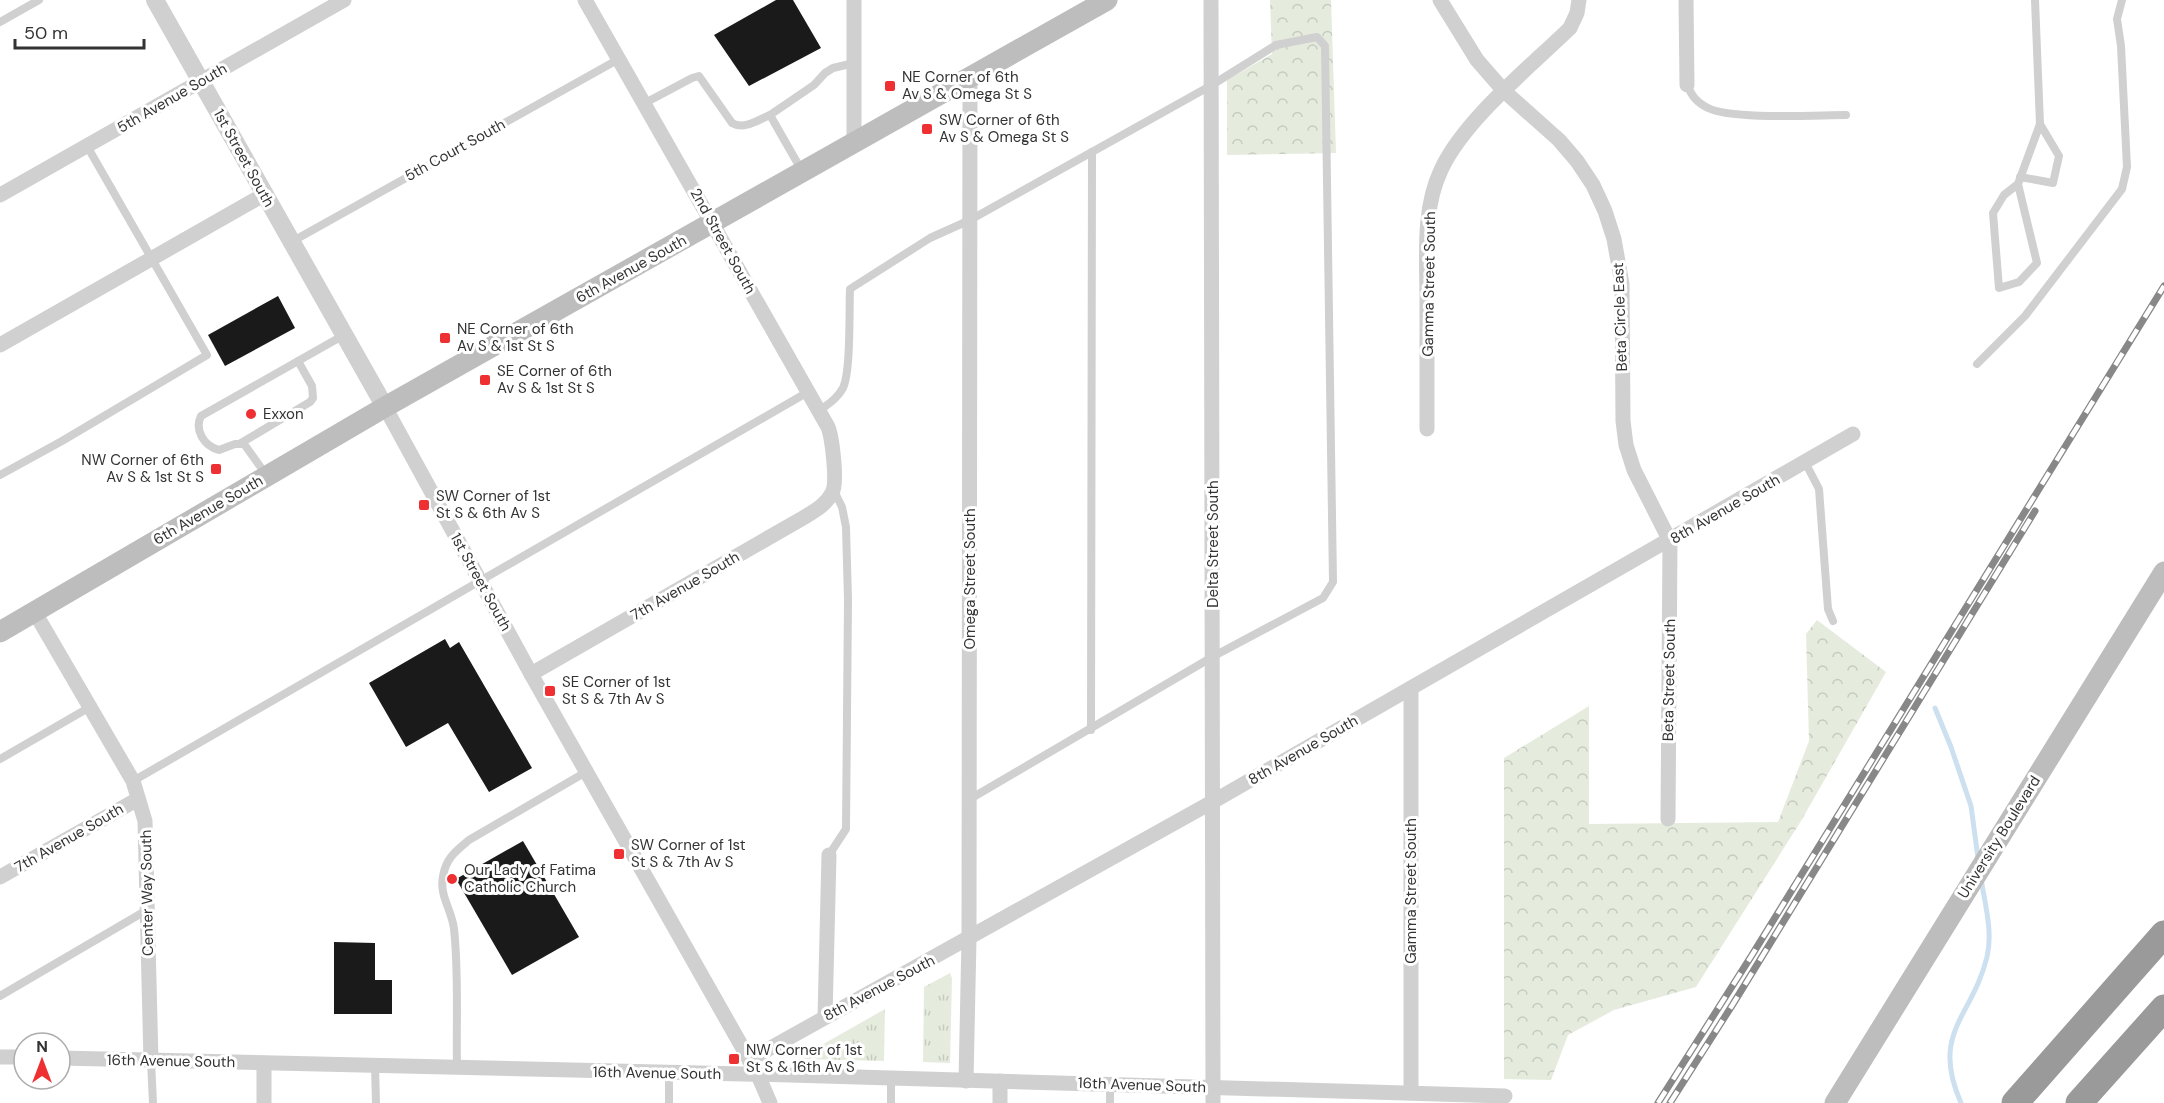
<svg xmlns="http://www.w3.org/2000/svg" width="2164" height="1103" font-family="'DM Sans',sans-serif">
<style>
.grass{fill:url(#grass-tufts)}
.forest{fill:url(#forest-crowns)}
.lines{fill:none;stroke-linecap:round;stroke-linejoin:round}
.stream{stroke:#cde0ef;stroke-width:5}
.building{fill:#1a1a1a}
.service{stroke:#d0d0d0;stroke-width:8}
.minor{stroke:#d0d0d0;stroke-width:15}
.tertiary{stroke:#d0d0d0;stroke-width:18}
.secondary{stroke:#bdbdbd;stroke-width:21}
.motorway{stroke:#9a9a9a;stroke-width:27}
.rail-casing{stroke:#888;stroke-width:7}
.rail{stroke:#fff;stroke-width:4.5;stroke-dasharray:14;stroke-linecap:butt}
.poi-dot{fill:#ef3033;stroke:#fff;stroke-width:2}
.labels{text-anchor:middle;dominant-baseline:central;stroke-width:6;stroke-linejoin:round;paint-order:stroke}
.poi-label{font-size:15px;fill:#333;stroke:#fff;text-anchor:start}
.street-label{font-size:15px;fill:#333;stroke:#fff}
</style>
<defs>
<pattern id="grass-tufts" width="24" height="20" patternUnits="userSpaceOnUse" patternTransform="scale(1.5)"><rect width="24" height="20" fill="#e5ecde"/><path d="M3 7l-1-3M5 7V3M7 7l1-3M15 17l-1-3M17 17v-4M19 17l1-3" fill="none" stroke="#c5cbbf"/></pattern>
<pattern id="forest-crowns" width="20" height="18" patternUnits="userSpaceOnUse" patternTransform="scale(1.5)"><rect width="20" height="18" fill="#e5ecde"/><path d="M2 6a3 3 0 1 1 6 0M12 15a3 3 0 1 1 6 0" fill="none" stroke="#c5cbbf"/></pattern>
</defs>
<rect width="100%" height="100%" fill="#fff"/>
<g class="grass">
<polygon points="950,973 952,978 950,1063 923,1062 924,987"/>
<polygon points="885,1009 884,1061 804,1059 804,1055"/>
</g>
<g class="forest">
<polygon points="1270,0 1331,0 1336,153 1227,155 1227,80 1272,54"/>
<polygon points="1817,620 1886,672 1801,821 1696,987 1614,1010 1568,1035 1551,1080 1504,1079 1504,758 1589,706 1589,824 1778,822 1809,741 1806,634"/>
</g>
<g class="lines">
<g class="stream">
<polyline points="1935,708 1951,747 1971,806 1978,858"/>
<path d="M1961,1103C1930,1032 1972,1018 1987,957C1993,932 1985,904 1981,879"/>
</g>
</g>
<g class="building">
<polygon points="776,0 793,0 821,48 749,86 714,35"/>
<polygon points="278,296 295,328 225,366 208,335"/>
<polygon points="445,639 450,648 459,642 532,768 489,792 448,723 406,747 369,683"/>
<polygon points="523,841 579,937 512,975 456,879"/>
<polygon points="334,942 375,943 375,980 392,980 392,1014 334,1014"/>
</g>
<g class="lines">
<g class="service">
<polyline points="2035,0 2040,124"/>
<polyline points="0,22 39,0"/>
<path d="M1687,85C1692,96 1696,102 1708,108C1732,120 1816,115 1846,115"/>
<path d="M645,103L692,78L699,76L732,123C744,130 758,120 770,115L802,171"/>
<polyline points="770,115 814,85 825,73 833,68 854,63"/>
<polyline points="2018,184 2037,263 2019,282 1999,288 1993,213 2004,195 2018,184 2040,124 2059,156 2053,183 2020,177"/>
<polyline points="293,241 619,59"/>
<polyline points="1977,364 2025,316 2122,189 2127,167 2121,46 2117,19 2122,0"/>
<path d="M819,411C828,404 837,399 843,388C851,371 849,311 850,289L930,238L970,220L1212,85L1276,45L1317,37L1325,46L1333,582L1323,598L1214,656L970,799"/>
<polyline points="241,443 310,402 313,398 312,386 298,361"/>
<polyline points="1805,462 1819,489 1828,609 1833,621"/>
<polyline points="0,475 62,441 207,355 87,146"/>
<path d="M267,476L244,444H235L219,450C204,446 194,430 201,416L344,335"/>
<polyline points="1091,730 1092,152"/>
<polyline points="0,759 90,707"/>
<polyline points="133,781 808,392"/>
<polyline points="829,855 846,829 848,600 846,527 842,507 834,491"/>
<polyline points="0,996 147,910"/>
<polyline points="151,1061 153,1103"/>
<polyline points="375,1066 376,1103"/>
<path d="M457,1069C456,1022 459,975 454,929C452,910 439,896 443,876C446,858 456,851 469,840L586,772"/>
<polyline points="1110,1084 1110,1103"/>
<polyline points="669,1103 669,1073"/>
<polyline points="891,1103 891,1078"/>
</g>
<g class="minor">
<polyline points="1211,0 1213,1103"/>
<polyline points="1440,0 1477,60 1504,91 1559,140 1577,161 1593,185 1605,211 1614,239 1622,284 1623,421 1626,445 1634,470 1670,541 1668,819"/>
<polyline points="1686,0 1687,85"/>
<polyline points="854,143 854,0"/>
<polyline points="0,195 344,0"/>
<polyline points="0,345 265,194"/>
<polyline points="385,407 531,674 758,1075 770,1103"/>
<path d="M1427,429C1427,386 1427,343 1427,301C1427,258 1422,210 1441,170C1464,120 1530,67 1570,28L1577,13L1579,0"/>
<polyline points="34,611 133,781 145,821 151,1061"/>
<path d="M531,674L803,518C814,511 826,505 832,493C838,483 832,437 828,427L585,0"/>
<polyline points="1411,688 1411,1093"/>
<polyline points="0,877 138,799"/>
<polyline points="825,1017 829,855"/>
<polyline points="0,1057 24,1057"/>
<polyline points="60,1058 790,1075 1505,1096"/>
<polyline points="749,1060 1214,801 1853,434"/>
<polyline points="264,1063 264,1103"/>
<polyline points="966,1081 969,939 970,78"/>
<polyline points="1000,1103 1000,1081"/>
</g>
<polyline class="tertiary" points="155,0 385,407"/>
<g class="secondary">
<polyline points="0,632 385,407 1107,0"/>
<polyline points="1835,1103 2164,572"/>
</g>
<g class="motorway">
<polyline points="2015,1103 2164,934"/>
<polyline points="2079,1103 2164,1008"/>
</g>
<g class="rail-casing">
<g id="rail">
<polyline points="1658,1103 1752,955 2164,286"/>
<polyline points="1670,1103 1733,1004 2035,511"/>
</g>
</g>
<use href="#rail" class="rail"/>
</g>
<g class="poi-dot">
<rect x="884" y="80" width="12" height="12" rx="3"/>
<rect x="921" y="123" width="12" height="12" rx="3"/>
<rect x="439" y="332" width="12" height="12" rx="3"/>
<rect x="479" y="374" width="12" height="12" rx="3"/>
<circle cx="251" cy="414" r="6"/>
<rect x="210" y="463" width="12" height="12" rx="3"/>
<rect x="418" y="499" width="12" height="12" rx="3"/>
<rect x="544" y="685" width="12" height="12" rx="3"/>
<rect x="613" y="848" width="12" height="12" rx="3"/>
<circle cx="452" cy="879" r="6"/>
<rect x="728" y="1053" width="12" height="12" rx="3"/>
</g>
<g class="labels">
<g class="poi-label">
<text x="902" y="77">NE Corner of 6th<tspan x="902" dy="17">Av S &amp; Omega St S</tspan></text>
<text x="939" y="120">SW Corner of 6th<tspan x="939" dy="17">Av S &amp; Omega St S</tspan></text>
<text x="457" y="329">NE Corner of 6th<tspan x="457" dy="17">Av S &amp; 1st St S</tspan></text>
<text x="497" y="371">SE Corner of 6th<tspan x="497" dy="17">Av S &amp; 1st St S</tspan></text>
<text x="263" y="414">Exxon</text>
<text x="204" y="460" text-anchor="end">NW Corner of 6th<tspan x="204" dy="17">Av S &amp; 1st St S</tspan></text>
<text x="436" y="496">SW Corner of 1st<tspan x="436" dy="17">St S &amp; 6th Av S</tspan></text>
<text x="562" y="682">SE Corner of 1st<tspan x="562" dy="17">St S &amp; 7th Av S</tspan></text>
<text x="631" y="845">SW Corner of 1st<tspan x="631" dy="17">St S &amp; 7th Av S</tspan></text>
<text x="464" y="870">Our Lady of Fatima<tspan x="464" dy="17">Catholic Church</tspan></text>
<text x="746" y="1050">NW Corner of 1st<tspan x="746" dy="17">St S &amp; 16th Av S</tspan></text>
</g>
<g class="street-label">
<text transform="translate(172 98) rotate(-30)">5th Avenue South</text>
<text transform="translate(455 150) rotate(-29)">5th Court South</text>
<text transform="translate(244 158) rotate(61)">1st Street South</text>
<text transform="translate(723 241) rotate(61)">2nd Street South</text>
<text transform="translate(631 269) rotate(-29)">6th Avenue South</text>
<text transform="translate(1429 284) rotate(-89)">Gamma Street South</text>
<text transform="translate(1620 317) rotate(-92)">Beta Circle East</text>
<text transform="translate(1725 509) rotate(-30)">8th Avenue South</text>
<text transform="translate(208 510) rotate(-30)">6th Avenue South</text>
<text transform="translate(1213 544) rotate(-90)">Delta Street South</text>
<text transform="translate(970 579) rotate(-90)">Omega Street South</text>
<text transform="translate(481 582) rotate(61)">1st Street South</text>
<text transform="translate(685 586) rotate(-30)">7th Avenue South</text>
<text transform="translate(1669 680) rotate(-89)">Beta Street South</text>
<text transform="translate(1303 750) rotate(-30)">8th Avenue South</text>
<text transform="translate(1999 837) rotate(-58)">University Boulevard</text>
<text transform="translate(69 838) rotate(-30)">7th Avenue South</text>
<text transform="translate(1411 891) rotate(-90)">Gamma Street South</text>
<text transform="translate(147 893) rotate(-91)">Center Way South</text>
<text transform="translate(879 988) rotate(-28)">8th Avenue South</text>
<text transform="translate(171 1061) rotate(1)">16th Avenue South</text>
<text transform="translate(657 1073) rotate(1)">16th Avenue South</text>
<text transform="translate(1142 1085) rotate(2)">16th Avenue South</text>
</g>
</g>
<g transform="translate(42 1061)"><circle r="28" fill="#ffffff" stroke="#adadad" stroke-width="1.5"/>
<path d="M0-4.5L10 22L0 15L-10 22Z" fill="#ef3033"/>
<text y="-9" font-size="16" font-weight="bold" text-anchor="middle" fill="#333333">N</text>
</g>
<path d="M15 39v9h129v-9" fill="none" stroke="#333333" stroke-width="3"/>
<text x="24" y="39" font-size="18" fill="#333333" stroke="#ffffff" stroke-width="4.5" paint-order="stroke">50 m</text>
</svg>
